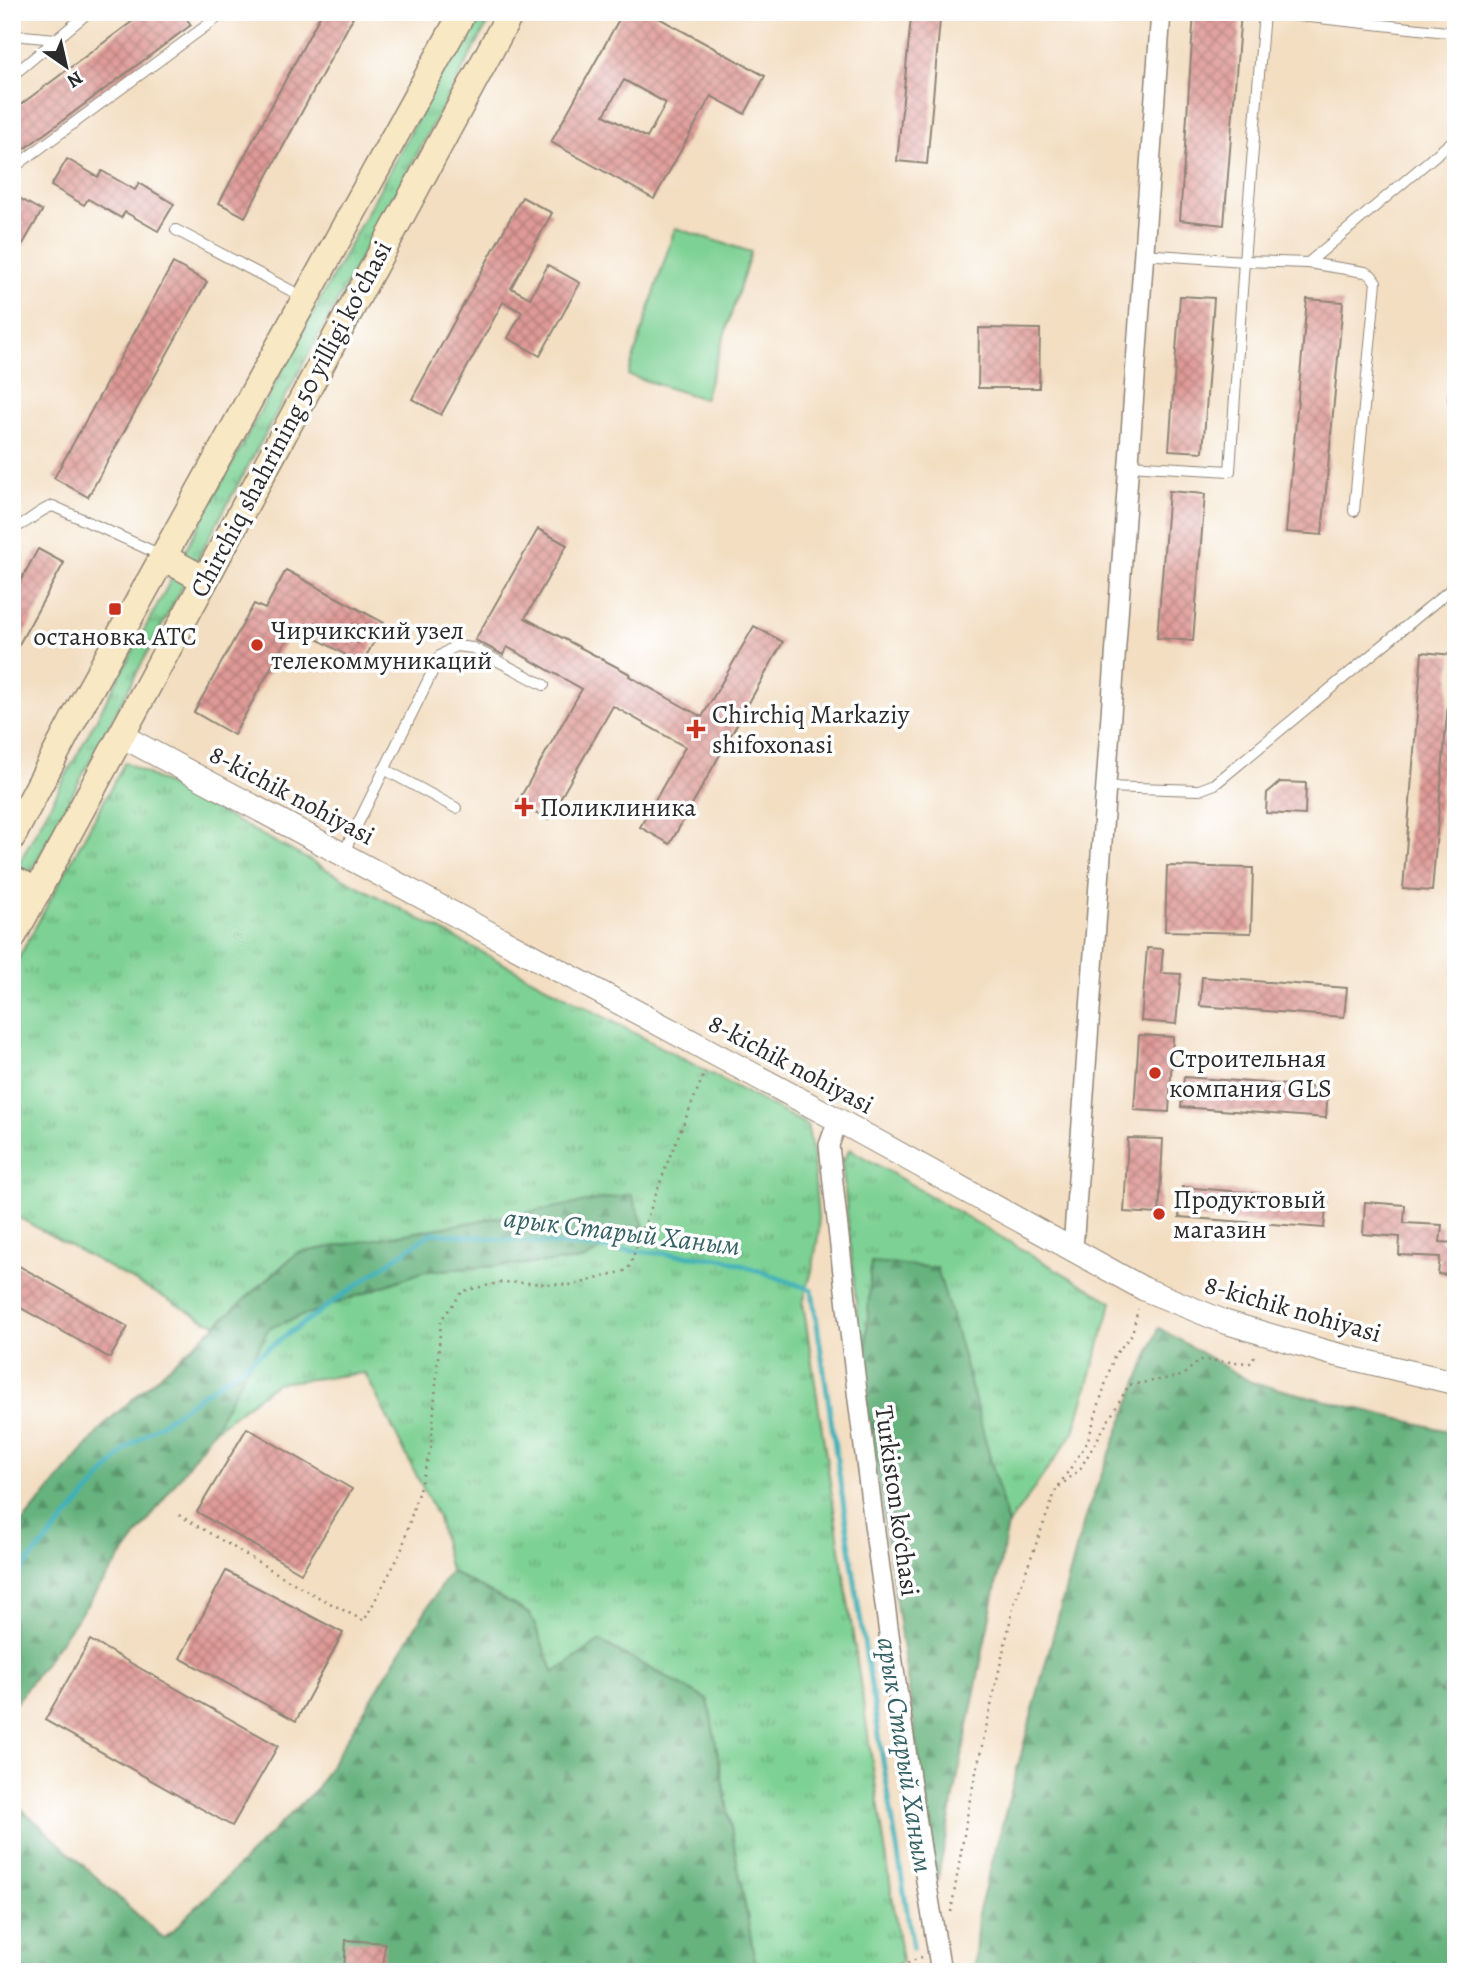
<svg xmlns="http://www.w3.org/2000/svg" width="1468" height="1984" font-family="Alegreya,serif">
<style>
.grass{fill:url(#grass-tufts);stroke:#547e60;stroke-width:2}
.forest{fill:url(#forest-firs);stroke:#486f54;stroke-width:2}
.garden{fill:#7ed194;stroke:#547e60;stroke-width:2}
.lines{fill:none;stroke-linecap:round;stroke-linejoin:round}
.stream{stroke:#41b1b9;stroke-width:5}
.building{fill:url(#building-cross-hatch);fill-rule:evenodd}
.service-casing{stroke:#8f8476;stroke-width:12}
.minor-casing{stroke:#8f8476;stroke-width:22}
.tertiary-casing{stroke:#8f8476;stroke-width:25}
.secondary-casing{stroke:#8f8476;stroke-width:29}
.path{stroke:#8f8476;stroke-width:2.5;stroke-dasharray:2 5;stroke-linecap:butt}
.service{stroke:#fff;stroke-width:10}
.minor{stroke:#fff;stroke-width:19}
.tertiary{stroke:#fff;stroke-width:23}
.secondary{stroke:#f8e8c3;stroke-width:26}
.poi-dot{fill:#c8321e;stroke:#fff;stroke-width:2.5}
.labels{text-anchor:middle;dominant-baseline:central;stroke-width:7;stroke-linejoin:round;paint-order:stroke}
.street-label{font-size:26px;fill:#2b2b2b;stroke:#fff}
.poi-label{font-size:26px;fill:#2b2b2b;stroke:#fff;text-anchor:start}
.water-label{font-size:28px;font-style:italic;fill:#346164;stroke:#fff}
</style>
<defs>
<pattern id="grass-tufts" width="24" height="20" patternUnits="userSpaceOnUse" patternTransform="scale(1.75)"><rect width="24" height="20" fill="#7ed194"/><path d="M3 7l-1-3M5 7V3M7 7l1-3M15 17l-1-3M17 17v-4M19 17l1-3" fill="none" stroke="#67aa79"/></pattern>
<pattern id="forest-firs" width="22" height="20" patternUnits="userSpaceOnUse" patternTransform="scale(1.75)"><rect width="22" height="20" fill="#66b37e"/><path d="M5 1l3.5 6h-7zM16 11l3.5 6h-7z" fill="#549267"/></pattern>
<pattern id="building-cross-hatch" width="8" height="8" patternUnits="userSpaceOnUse" patternTransform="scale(1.75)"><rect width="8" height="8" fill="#df9a96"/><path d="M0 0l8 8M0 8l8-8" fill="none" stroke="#b57e7b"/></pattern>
</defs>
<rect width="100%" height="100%" fill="#fff"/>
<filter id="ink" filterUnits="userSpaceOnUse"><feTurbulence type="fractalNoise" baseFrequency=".0143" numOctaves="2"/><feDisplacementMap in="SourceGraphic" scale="14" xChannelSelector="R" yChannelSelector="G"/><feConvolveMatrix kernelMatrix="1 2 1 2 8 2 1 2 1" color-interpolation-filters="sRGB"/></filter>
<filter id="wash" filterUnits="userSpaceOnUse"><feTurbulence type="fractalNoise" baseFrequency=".00686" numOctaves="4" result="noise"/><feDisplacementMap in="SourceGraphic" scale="28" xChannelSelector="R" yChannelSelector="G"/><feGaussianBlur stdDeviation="1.57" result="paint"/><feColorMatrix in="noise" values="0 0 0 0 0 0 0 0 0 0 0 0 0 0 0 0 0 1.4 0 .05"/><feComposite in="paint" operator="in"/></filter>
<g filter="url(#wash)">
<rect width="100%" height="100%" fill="#f3dec2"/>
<g class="grass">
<polygon points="475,12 494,12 197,560 187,557 184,553"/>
<polygon points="173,576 185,582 30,874 17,867"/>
<polygon points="125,762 807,1125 812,1149 819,1230 813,1267 803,1303 902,1961 887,1972 757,1972 708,1700 554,1673 530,1614 450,1571 438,1518 365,1373 276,1383 213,1431 256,1327 425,1271 583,1260 297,1253 217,1324 205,1320 12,1214 12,970"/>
<polygon points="850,1149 1112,1302 1074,1432 1008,1525 959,1342 864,1384 842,1163"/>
</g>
<g class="forest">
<polygon points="631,1194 644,1225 583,1260 425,1271 269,1328 213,1431 12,1708 12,1535 106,1423 297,1253"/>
<polygon points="871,1262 937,1268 959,1342 1008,1525 937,1882 864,1384"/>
<polygon points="1159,1328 1251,1382 1456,1433 1456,1676 1440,1693 1456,1694 1456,1972 974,1972 978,1914 1085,1517"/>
<polygon points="450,1571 530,1614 554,1673 600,1641 708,1700 757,1972 12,1972 12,1800 164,1939 316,1789"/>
</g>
<polygon class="garden" points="675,228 751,252 704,399 628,375"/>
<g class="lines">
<polyline class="stream" points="12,1581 128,1447 431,1233 725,1259 812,1290 861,1623 913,1948"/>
</g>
<g id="blocks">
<g class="building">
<polygon points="145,12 182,12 191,25 12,158 12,111"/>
<polygon points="322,12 356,12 245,217 219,203"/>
<path d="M623,12H657L655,16L765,76L745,114L711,96L654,199L551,142ZM624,80L666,103L647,138L604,115Z"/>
<polygon points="1194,12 1241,12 1224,225 1180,220"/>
<polygon points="911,17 940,20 927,164 897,161"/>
<polygon points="67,159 98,177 102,171 135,190 139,183 174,204 158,231 125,212 121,218 88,199 84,205 51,186"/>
<polygon points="12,194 42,211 12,263"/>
<polygon points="522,197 552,213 511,288 530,298 548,265 580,283 540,356 508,338 522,312 503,302 441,415 412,399"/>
<polygon points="173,263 207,282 88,497 54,478"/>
<polygon points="1180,296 1214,298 1203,452 1169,450"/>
<polygon points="1307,299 1343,302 1322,535 1286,532"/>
<polygon points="979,328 1040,329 1039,388 978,388"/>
<polygon points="1454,329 1456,329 1456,402 1448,401"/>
<polygon points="1169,491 1205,494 1193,641 1157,638"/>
<polygon points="538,529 567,545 525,618 630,674 629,676 702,717 754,626 783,642 670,844 640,827 685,747 613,706 548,820 517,803 582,689 507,647 503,655 475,640"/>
<polygon points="38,549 64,563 12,657 12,596"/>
<polygon points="286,570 384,623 362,664 294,626 234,735 194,712 254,604 265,609"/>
<polygon points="1422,652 1452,655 1432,891 1403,889"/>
<polygon points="1280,782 1306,783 1305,815 1266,813 1267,793"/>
<polygon points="1167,866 1253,868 1251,933 1165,931"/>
<polygon points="1147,948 1163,949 1161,973 1181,974 1176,1024 1141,1021"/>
<polygon points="1202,977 1347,988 1344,1017 1200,1006"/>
<polygon points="1139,1035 1173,1037 1169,1112 1134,1110"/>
<polygon points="1184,1077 1328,1088 1326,1118 1181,1107"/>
<polygon points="1128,1138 1163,1139 1159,1214 1124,1212"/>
<polygon points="1182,1187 1327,1199 1324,1228 1179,1217"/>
<polygon points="1365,1202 1405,1205 1404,1223 1442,1225 1440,1242 1456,1243 1456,1276 1438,1274 1440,1257 1399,1255 1400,1237 1363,1234"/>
<polygon points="12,1262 128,1327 110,1358 12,1303"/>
<polygon points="247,1428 352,1489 301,1573 197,1512"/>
<polygon points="226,1571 343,1633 296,1721 180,1658"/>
<polygon points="90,1640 278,1746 232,1826 45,1720"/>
<polygon points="346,1940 385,1943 383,1972 344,1972"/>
</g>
</g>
</g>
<g filter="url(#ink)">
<use href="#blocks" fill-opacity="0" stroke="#8f8476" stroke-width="2"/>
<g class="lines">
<g class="service-casing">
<g id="service">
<polyline points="12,35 56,39"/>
<polyline points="12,76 89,12"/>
<polyline points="13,168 225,12"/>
<polyline points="176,230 305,298"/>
<polyline points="1143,254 1244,261 1264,12 1456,33"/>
<polyline points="1308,263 1365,272 1371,275 1376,282 1354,511"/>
<polyline points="1128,465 1230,471 1244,261 1308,263 1456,138"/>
<path d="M12,528C28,525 37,510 53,506L163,556"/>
<polyline points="384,769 456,808"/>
<polyline points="1105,787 1199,790 1215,784 1456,585"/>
<polyline points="343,854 440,656 455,646 473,648 544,685"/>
</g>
</g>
<g class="minor-casing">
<g id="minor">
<path d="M838,1120L829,1145C858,1422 895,1697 941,1972"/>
<polyline points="1073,1249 1161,12"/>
</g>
</g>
<g class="tertiary-casing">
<polyline id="tertiary" points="122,736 838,1120 1144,1289 1225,1322 1330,1353 1456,1383"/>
</g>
<g class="secondary-casing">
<g id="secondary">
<polyline points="163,557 205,580"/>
<polyline points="12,837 77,713 463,12"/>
<polyline points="12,879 38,891"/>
<polyline points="12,938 511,12"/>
</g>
</g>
<g class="path">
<polyline points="1059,1487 1080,1469 1129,1385 1182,1376 1200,1360 1250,1363 1257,1352"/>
<polyline points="179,1515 307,1591 364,1621 401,1552 431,1448 441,1320 463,1291 503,1282 574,1285 628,1270 670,1156 705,1072"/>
<polyline points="951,1912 970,1799 1014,1604 1056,1490 1087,1443 1114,1356 1132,1334 1138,1309"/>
<polyline points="897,1972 903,1965 922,1957"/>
</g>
<use href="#service" class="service"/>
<use href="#minor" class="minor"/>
<use href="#tertiary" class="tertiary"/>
<use href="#secondary" class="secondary"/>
</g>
</g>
<g class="poi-dot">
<rect x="108" y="602" width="14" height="14" rx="3.5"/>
<circle cx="257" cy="645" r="7"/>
<path d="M692.5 718.5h7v7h7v7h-7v7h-7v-7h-7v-7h7z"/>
<path d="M520.5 796.5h7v7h7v7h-7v7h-7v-7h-7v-7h7z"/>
<circle cx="1155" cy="1073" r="7"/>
<circle cx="1159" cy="1214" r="7"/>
</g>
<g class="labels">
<g class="street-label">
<text transform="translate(291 419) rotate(-62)">Chirchiq shahrining 50 yilligi koʻchasi</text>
<text transform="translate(292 795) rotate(28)">8-kichik nohiyasi</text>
<text transform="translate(791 1064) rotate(28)">8-kichik nohiyasi</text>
<text transform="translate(1293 1309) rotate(16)">8-kichik nohiyasi</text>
<text transform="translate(897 1501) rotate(82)">Turkiston ko‘chasi</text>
</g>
<g class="poi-label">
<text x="271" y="630">Чирчикский узел<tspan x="271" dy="30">телекоммуникаций</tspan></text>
<text x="115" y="636" text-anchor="middle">остановка АТС</text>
<text x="712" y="714">Chirchiq Markaziy<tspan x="712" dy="30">shifoxonasi</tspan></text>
<text x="540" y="807">Поликлиника</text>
<text x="1169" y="1058">Строительная<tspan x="1169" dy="30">компания GLS</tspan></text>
<text x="1173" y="1199">Продуктовый<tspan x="1173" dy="30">магазин</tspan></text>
</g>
<g class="water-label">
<text transform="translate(622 1232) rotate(7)">арык Старый Ханым</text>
<text transform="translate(905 1755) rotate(81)">арык Старый Ханым</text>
</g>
</g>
<rect width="1468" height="1984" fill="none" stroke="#fff" stroke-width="42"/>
<g transform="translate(66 66) rotate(146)" stroke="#ffffff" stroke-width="5" paint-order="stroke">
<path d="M0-5L12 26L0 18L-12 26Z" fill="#2b2b2b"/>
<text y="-10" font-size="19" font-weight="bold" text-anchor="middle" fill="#2b2b2b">N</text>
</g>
</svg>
